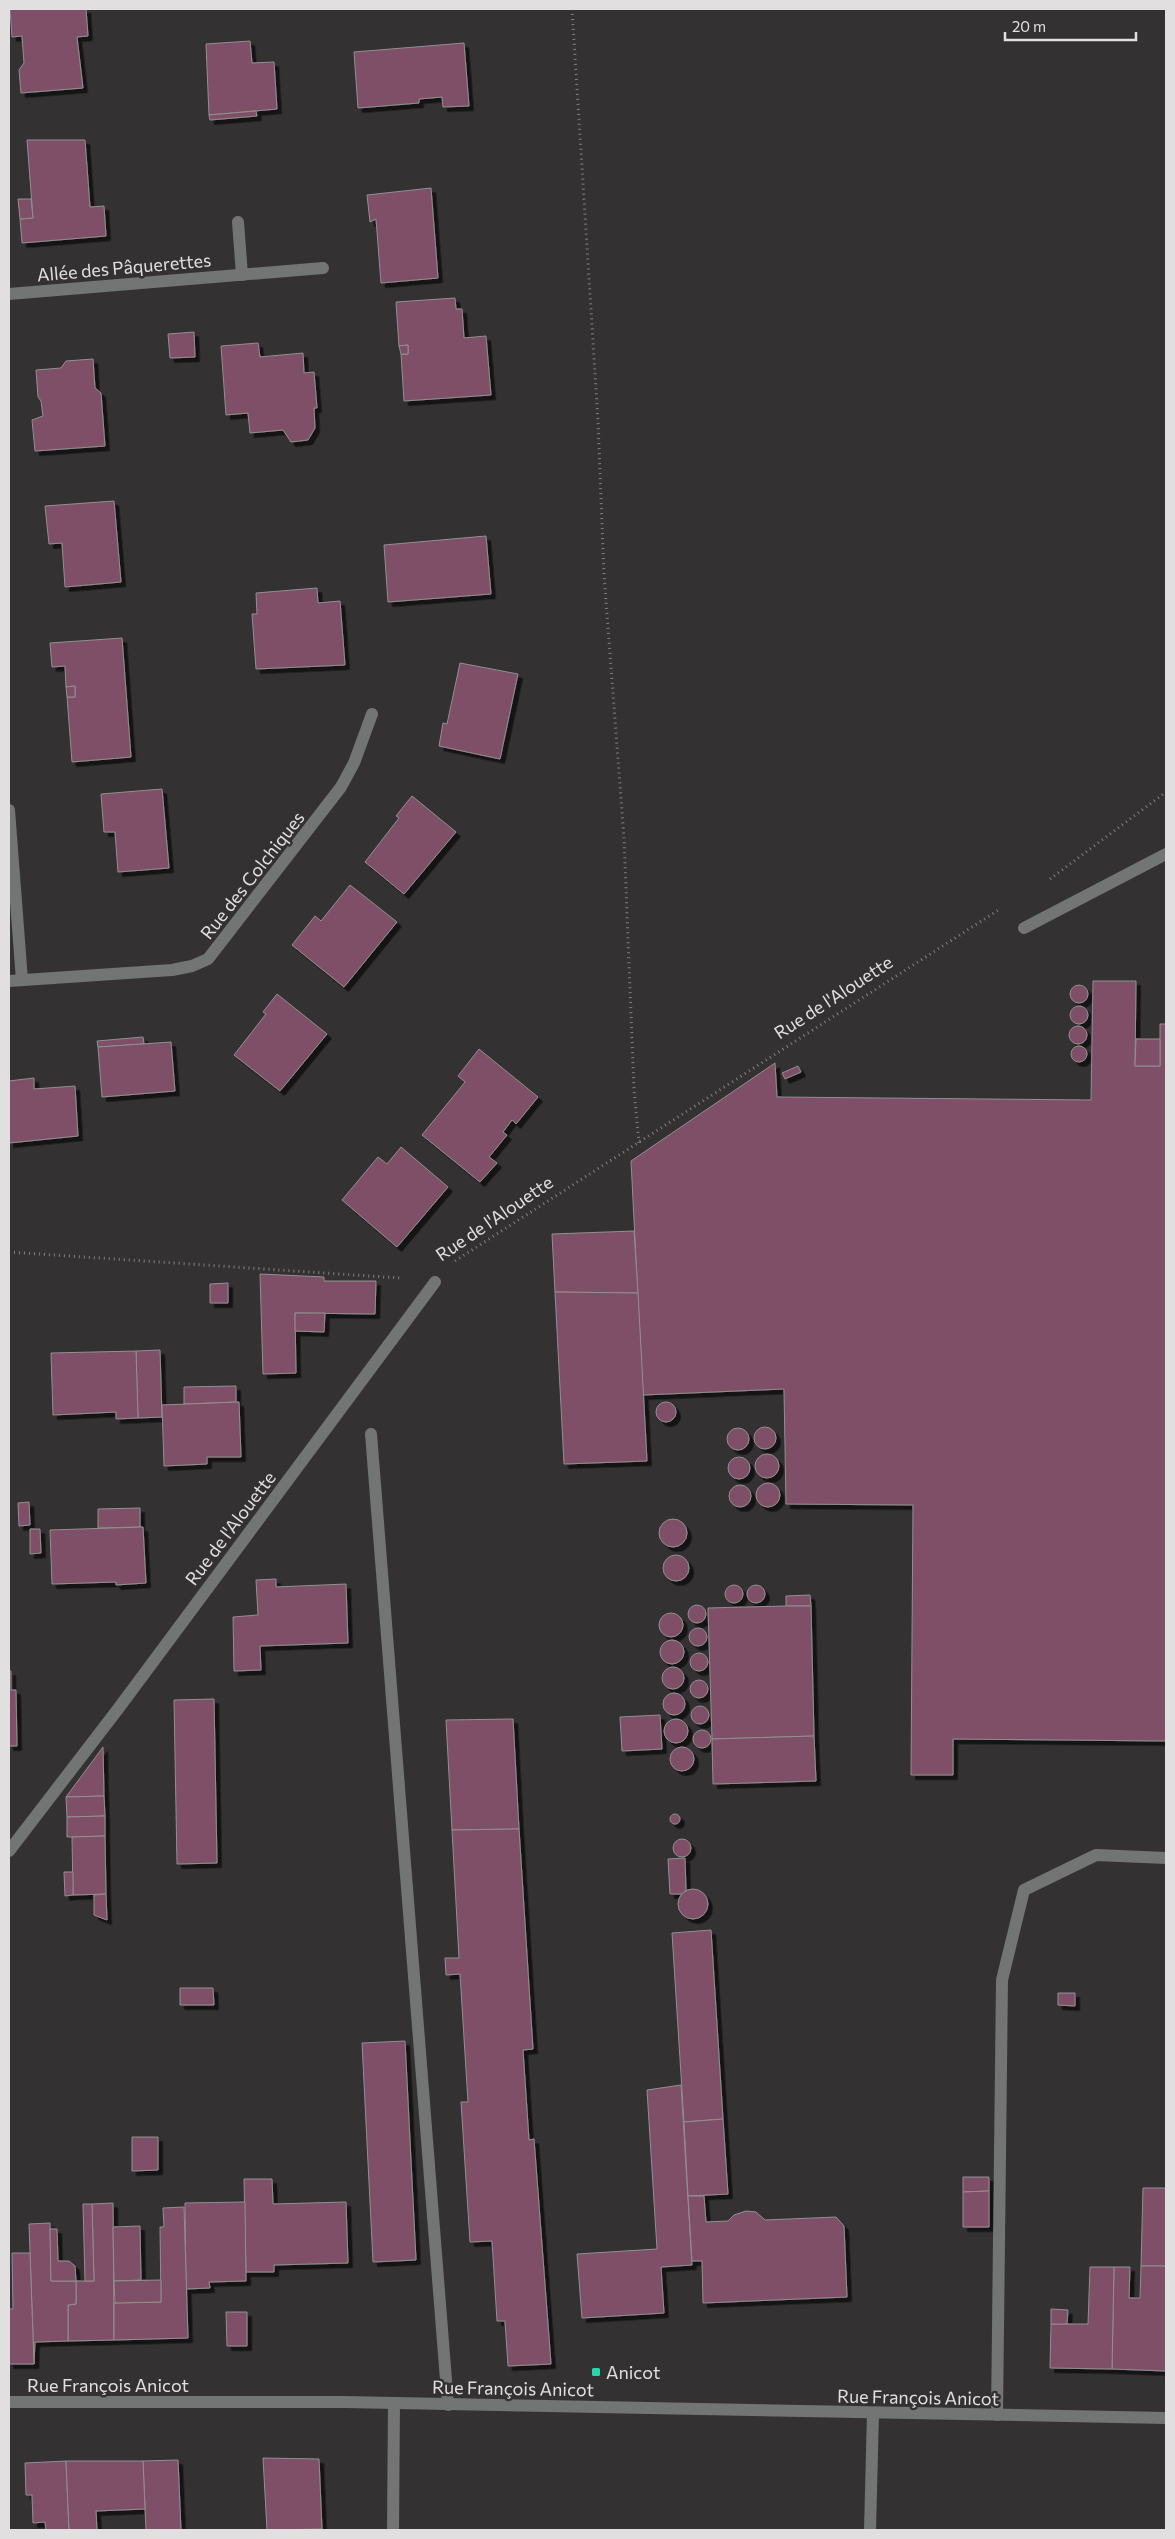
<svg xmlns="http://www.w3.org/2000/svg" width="1175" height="2539" font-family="Commissioner,sans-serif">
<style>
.building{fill:#7e4f66;stroke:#928f90;filter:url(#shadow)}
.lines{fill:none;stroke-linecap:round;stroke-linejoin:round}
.path{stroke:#828081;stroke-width:3;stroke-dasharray:1 4;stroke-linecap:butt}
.minor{stroke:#737474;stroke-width:12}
.poi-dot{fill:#28d5ad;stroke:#343133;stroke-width:2}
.labels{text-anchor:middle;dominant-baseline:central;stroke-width:5;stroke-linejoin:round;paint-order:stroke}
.street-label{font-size:18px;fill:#e1dfdf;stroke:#343133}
.poi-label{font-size:18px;fill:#e1dfdf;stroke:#343133;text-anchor:start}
</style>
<defs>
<filter id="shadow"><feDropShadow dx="4.5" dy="4.5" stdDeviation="0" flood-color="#0009"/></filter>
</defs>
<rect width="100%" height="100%" fill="#343133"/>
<g class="building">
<polygon points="10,9 86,9 88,36 77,37 83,88 21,93 19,70 24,63 22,36 12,37"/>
<polygon points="250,41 252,63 274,62 277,109 209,115 206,44"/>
<polygon points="464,43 469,106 443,107 442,97 419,99 419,103 358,108 354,52"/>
<polygon points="256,111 257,116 210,120 209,115"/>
<polygon points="27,140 85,140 90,207 104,206 106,236 22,243 20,219 33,218"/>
<polygon points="431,188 438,278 381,283 376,219 370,222 367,195"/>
<polygon points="18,199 31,199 33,218 20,219"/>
<polygon points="455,298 456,309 462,309 464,338 486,336 491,395 404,401 401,354 408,354 408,345 399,346 396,302"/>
<polygon points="194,332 195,357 170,358 168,334"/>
<polygon points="258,343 260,357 303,353 304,373 314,372 317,408 314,408 315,428 308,440 291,442 283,430 250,433 248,413 226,415 221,346"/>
<polygon points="408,345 408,354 401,354 399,346"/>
<polygon points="93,359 95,388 101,393 105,446 35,451 32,420 43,416 41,401 38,397 36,370 61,368 66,361"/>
<polygon points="114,501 121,582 65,587 62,543 49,544 45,506"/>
<polygon points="486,536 491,594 388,602 384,545"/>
<polygon points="317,588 318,603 340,601 345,665 256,669 252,614 257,614 256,593"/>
<polygon points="122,638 131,757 72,762 67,697 75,697 75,686 66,687 65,666 52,667 50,643"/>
<polygon points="460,663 518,674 500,759 439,746 443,723 447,724"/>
<polygon points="75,686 75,697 67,697 66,687"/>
<polygon points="162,789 169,868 118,872 115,832 104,832 101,794"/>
<polygon points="412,796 456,832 404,894 365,862 399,818 396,816"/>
<polygon points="350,885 397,922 344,987 292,945 315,916 321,921"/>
<polygon points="1093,981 1136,981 1135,1066 1160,1066 1160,1024 1166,1024 1166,1741 953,1739 953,1775 911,1775 913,1505 786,1504 784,1389 643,1395 631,1161 775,1063 777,1097 1091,1100"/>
<circle cx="1079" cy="994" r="9"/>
<polygon points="277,994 327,1034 280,1091 234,1055 266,1014 263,1012"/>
<circle cx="1079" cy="1015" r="9"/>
<circle cx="1078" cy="1035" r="9"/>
<polygon points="143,1037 144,1044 98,1047 97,1041"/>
<polygon points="1136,1039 1160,1039 1160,1066 1135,1066"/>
<polygon points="171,1042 175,1091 102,1097 98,1047"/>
<circle cx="1079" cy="1054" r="8"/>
<polygon points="479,1049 538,1097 516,1124 512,1120 503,1132 507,1135 489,1157 497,1163 480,1182 422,1135 465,1082 458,1076"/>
<polygon points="798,1066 801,1072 785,1079 782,1073"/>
<polygon points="34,1078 34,1089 75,1086 78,1136 9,1143 9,1081"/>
<polygon points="401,1147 448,1187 397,1247 342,1200 378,1157 387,1164"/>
<polygon points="634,1231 638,1293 555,1292 552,1234"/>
<polygon points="260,1274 324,1277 324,1281 376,1281 375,1314 295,1313 296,1373 263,1374"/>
<polygon points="228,1283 228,1303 210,1303 210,1284"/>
<polygon points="555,1292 638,1293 647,1461 564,1464"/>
<polygon points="295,1313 325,1313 324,1332 295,1331"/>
<polygon points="160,1350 162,1417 138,1418 136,1351"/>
<polygon points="136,1351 138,1418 116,1419 116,1412 53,1415 51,1353"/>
<polygon points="236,1386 236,1402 184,1404 184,1387"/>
<polygon points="239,1402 241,1457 207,1457 207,1464 164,1466 162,1405"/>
<circle cx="666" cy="1412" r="10"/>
<circle cx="765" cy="1438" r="11"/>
<circle cx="738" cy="1439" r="11"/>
<circle cx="767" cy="1466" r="12"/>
<circle cx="739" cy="1468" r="11"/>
<circle cx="768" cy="1495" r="12"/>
<circle cx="740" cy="1496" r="11"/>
<polygon points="29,1502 30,1525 19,1526 18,1503"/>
<polygon points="140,1508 140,1527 98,1528 98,1509"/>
<circle cx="673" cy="1533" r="14"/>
<polygon points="143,1527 146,1583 116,1585 116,1582 52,1584 50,1530"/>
<polygon points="30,1529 40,1529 41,1553 30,1554"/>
<circle cx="676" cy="1568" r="13"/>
<polygon points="276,1579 276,1587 346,1584 348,1643 260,1646 261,1670 234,1671 233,1617 258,1615 256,1580"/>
<circle cx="734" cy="1594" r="9"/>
<circle cx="756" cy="1594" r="9"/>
<polygon points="810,1595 811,1606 786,1606 786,1596"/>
<circle cx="697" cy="1614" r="9"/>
<polygon points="786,1606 811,1606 814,1736 712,1739 708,1608"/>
<circle cx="671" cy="1625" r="12"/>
<circle cx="698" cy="1637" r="9"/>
<circle cx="672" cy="1652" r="12"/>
<circle cx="699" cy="1662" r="9"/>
<circle cx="673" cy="1678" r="11"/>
<polygon points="9,1671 11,1671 11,1690 16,1690 17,1746 9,1746"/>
<circle cx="699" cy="1689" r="9"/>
<circle cx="674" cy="1704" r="11"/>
<polygon points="214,1699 217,1863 177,1864 174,1700"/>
<circle cx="700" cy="1715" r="9"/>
<polygon points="660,1715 662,1749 622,1751 620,1717"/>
<polygon points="513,1719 519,1829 452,1830 446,1720"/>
<circle cx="676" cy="1731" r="12"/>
<circle cx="702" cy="1739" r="9"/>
<polygon points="814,1736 816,1781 713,1784 712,1739"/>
<circle cx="682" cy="1759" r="12"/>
<polygon points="103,1747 104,1796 66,1797"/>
<polygon points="104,1796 105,1816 67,1817 66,1797"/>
<circle cx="675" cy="1819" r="5"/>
<polygon points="105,1816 105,1836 67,1837 67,1817"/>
<polygon points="519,1829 533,2049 523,2050 529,2140 534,2139 551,2364 508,2366 505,2321 497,2321 492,2241 470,2242 461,2102 468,2102 460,1974 446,1975 445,1958 459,1958 452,1830"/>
<polygon points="105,1836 106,1894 73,1895 72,1837"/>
<circle cx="682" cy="1848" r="9"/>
<polygon points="685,1858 686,1890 682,1894 670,1894 668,1859"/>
<polygon points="64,1872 73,1872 73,1895 65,1896"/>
<circle cx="693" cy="1904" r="15"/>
<polygon points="106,1894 107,1920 94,1915 94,1895"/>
<polygon points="711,1930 723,2119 684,2122 672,1933"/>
<polygon points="180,1988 213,1988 214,2005 180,2005"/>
<polygon points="1058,1993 1075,1993 1075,2006 1058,2005"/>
<polygon points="405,2041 416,2260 373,2262 362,2043"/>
<polygon points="681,2085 692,2265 661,2267 664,2313 582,2318 577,2254 657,2249 647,2090"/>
<polygon points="723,2119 728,2194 688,2196 684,2122"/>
<polygon points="132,2137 158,2137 158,2170 132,2171"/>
<polygon points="963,2177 989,2177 989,2191 963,2192"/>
<polygon points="244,2179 272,2179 273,2204 346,2202 348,2263 274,2265 274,2272 246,2272"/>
<polygon points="1143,2188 1166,2188 1166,2266 1141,2266"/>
<polygon points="989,2191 989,2227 963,2227 963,2192"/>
<polygon points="688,2196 704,2196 706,2222 728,2221 734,2215 746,2211 756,2212 765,2220 836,2217 844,2226 847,2297 703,2303 702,2261 692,2261"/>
<polygon points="245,2202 246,2281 209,2282 210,2288 186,2289 185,2203"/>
<polygon points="113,2203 114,2340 68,2341 68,2305 76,2304 76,2281 94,2281 92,2204"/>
<polygon points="83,2204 92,2204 94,2281 85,2281"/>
<polygon points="184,2207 188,2338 114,2340 114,2303 161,2302 160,2227 164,2227 163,2208"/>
<polygon points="50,2223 51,2281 76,2281 76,2304 68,2305 68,2341 35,2342 34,2364 29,2224"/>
<polygon points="140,2226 141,2280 114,2281 113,2227"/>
<polygon points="50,2229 57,2229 58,2261 69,2261 75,2266 76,2281 51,2281"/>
<polygon points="12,2253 30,2253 34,2364 9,2364 9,2309 13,2309"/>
<polygon points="1141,2266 1166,2266 1166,2371 1112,2369 1114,2267 1130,2267 1129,2298 1140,2298"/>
<polygon points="1090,2267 1114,2267 1112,2369 1050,2368 1051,2324 1088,2324"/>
<polygon points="161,2280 161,2302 115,2303 114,2281"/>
<polygon points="1051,2309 1068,2310 1067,2324 1051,2324"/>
<polygon points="226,2312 247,2312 247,2346 227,2346"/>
<polygon points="263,2458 319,2459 322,2529 267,2530"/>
<polygon points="178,2460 181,2530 146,2530 143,2461"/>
<polygon points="66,2461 69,2530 46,2530 45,2522 33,2523 32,2495 26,2495 25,2463"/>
<polygon points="66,2461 143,2461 145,2509 96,2511 97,2530 69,2530"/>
</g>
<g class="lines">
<g class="path">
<polyline points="572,9 598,421 604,575 624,838 634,1090 639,1143"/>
<polyline points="1050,879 1166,792"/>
<polyline points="9,1252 400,1278"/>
<polyline points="455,1261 1000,909"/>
</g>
<g class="minor">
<polyline points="238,222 242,275"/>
<polyline points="9,294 323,268"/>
<polyline points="9,810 22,980"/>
<polyline points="1024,928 1166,854"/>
<polyline points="9,981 172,970 192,966 208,959 341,787 354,763 372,714"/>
<polyline points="371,1434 448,2405"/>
<polyline points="9,1851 118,1709 435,1282"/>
<polyline points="9,2402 345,2402 1166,2418"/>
<polyline points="997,2415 1002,1980 1024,1890 1096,1855 1166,1858"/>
<polyline points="393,2530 394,2403"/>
<polyline points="870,2530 873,2413"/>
</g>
</g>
<rect class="poi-dot" x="591" y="2367" width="10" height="10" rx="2.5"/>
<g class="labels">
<g class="street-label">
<text transform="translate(124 267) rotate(-5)">Allée des Pâquerettes</text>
<text transform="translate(252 875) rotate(-52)">Rue des Colchiques</text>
<text transform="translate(833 997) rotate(-33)">Rue de l'Alouette</text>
<text transform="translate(494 1218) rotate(-34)">Rue de l'Alouette</text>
<text transform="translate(230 1528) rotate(-53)">Rue de l'Alouette</text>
<text x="108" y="2385">Rue François Anicot</text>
<text transform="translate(513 2388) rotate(1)">Rue François Anicot</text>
<text transform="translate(918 2397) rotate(1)">Rue François Anicot</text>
</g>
<g class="poi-label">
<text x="606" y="2372">Anicot</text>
</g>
</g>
<rect width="1175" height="2539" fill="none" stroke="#e1dfdf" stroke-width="20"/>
<path d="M1005 32v8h131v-8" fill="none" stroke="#e1dfdf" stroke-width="2.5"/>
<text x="1012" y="32" font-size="15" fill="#e1dfdf" stroke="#343133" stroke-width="4" paint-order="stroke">20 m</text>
</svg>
